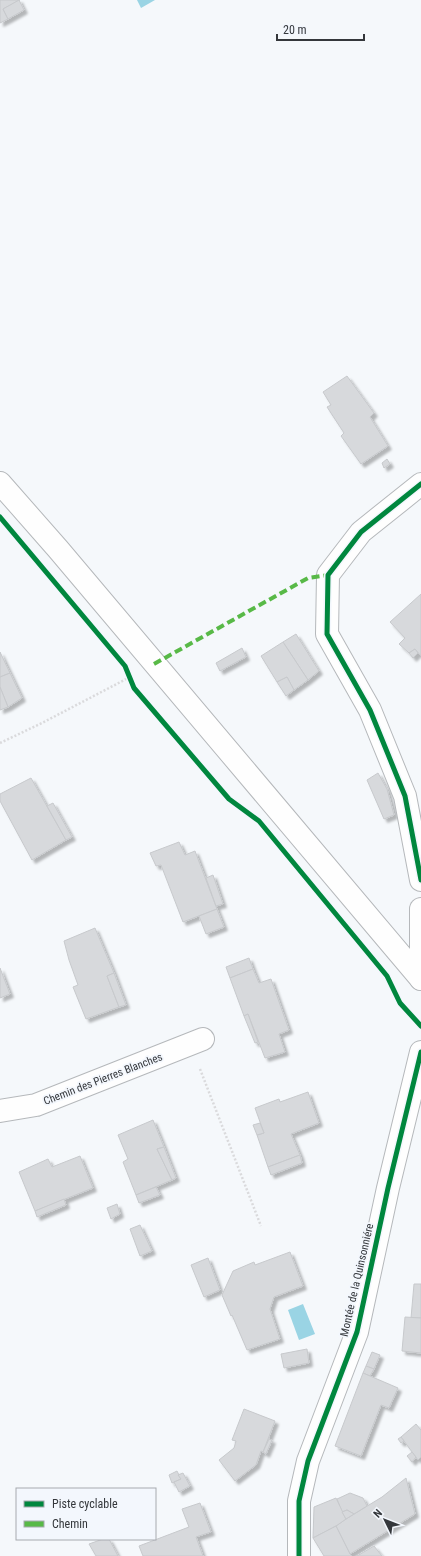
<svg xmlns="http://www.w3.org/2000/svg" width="421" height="1556" font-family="'Roboto Condensed',sans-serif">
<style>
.water{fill:#9ad4e4}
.building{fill:#d7d9dc;stroke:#c7c9cc;filter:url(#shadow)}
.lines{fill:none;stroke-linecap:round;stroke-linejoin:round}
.minor-casing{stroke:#b5b8bb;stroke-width:24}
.secondary-casing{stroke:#b5b8bb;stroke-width:24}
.path{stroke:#dadadc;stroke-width:2.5;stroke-dasharray:2 2;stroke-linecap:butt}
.minor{stroke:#fefefe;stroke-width:22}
.secondary{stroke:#fefefe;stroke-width:22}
.quiet{stroke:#58b947;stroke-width:4;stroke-dasharray:8 4;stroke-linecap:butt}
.cycleway-casing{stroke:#f3f7fd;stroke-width:8}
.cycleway{stroke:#00873e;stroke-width:5}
.labels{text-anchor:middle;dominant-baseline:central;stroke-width:3.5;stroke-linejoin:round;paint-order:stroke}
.street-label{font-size:11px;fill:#34373b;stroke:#f3f7fd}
</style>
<defs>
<filter id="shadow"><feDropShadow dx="3.5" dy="3.5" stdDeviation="1" flood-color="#0004"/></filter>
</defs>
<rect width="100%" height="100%" fill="#f5f8fb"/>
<g class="water">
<polygon points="137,0 155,0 141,8"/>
<polygon points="303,1304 315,1334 299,1340 288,1310"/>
</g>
<g class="building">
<polygon points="0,0 20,0 3,9 8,19 0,23"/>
<polygon points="19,0 24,10 8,19 3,9"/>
<polygon points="347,376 374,413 370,417 388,446 361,464 341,436 344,433 327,407 331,405 323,392"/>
<polygon points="387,459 390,464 384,468 382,463"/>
<polygon points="421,594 421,656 415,649 409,653 399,644 405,638 390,622"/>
<polygon points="296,634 319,671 308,680 283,642"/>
<polygon points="283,642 308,680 294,690 287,677 277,682 261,656"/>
<polygon points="242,648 246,657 220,671 216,663"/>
<polygon points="415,649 418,653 413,658 409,653"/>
<polygon points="0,652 10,673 0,677"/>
<polygon points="10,673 22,698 8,707 0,687 0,677"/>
<polygon points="287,677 294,690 286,696 277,682"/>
<polygon points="0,687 8,707 0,710"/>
<polygon points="378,773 387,789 394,815 384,819 367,780"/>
<polygon points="31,778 66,840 32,860 0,801 0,794"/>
<polygon points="53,803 72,837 66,840 47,806"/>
<polygon points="179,842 185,855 195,851 217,909 183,922 161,865 156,866 150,853"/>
<polygon points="213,875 223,904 216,906 206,878"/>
<polygon points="217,909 224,927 206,934 199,916"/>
<polygon points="95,928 114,973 107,976 119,1007 86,1019 73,987 78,985 69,960 64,941"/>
<polygon points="249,958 253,969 230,978 226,967"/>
<polygon points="0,968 10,994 0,998"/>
<polygon points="253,969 259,983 271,979 289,1030 279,1034 285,1052 265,1058 248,1014 244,1016 230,978"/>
<polygon points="114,973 126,1005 119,1007 107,976"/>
<polygon points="248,1014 258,1042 255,1043 244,1016"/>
<polygon points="308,1092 319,1123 291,1134 300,1155 268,1167 257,1135 264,1133 255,1108 279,1099 280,1102"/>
<polygon points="153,1120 164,1147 157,1149 172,1180 136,1195 123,1162 128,1159 118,1135"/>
<polygon points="260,1123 264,1133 257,1135 253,1125"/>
<polygon points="164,1147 176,1178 172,1180 157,1149"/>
<polygon points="300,1155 302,1163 271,1175 268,1167"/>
<polygon points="80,1156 93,1188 35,1211 19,1172 48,1159 52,1167"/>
<polygon points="156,1187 160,1195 139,1203 136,1195"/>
<polygon points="64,1199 66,1205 37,1217 35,1211"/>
<polygon points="117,1204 120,1214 111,1219 107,1208"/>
<polygon points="140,1225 152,1251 140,1256 130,1229"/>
<polygon points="290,1252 303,1286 274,1297 270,1309 280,1339 247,1350 232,1315 231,1316 222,1295 233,1271 254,1262 255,1265"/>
<polygon points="208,1258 220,1290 204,1297 191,1265"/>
<polygon points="414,1284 421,1284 421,1318 411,1318"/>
<polygon points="405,1317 421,1318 421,1353 402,1351"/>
<polygon points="307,1349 309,1363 284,1368 281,1354"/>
<polygon points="372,1352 380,1355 374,1369 366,1366"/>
<polygon points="366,1366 374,1369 370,1376 363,1373"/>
<polygon points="363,1373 398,1388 389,1408 381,1405 361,1456 335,1446"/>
<polygon points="244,1409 275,1421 263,1452 261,1451 256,1465 235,1481 219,1460 234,1448 236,1441 232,1440"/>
<polygon points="416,1424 421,1430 421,1457 418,1460 401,1437"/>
<polygon points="401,1437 404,1441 401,1443 398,1439"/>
<polygon points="269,1439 272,1440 266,1454 263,1452"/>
<polygon points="412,1452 416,1457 412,1462 407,1456"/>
<polygon points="177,1471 181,1479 172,1483 169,1475"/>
<polygon points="183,1473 190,1486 179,1492 174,1482 181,1479 178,1475"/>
<polygon points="406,1478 415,1514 350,1554 336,1526 346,1519 382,1497"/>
<polygon points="350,1493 363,1498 367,1506 354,1514 347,1510 342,1512 337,1499"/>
<polygon points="336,1498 346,1519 336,1526 313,1538 314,1507"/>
<polygon points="200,1503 211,1532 196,1537 203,1556 143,1556 139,1546 189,1527 182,1509"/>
<polygon points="347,1510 354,1514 346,1519 342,1512"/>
<polygon points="336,1526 350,1554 352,1556 324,1556 313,1538"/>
<polygon points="103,1539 109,1539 118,1556 96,1556 89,1544"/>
<polygon points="374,1546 382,1556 357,1556"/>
</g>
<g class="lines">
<g class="minor-casing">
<g id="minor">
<polyline points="421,484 361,532 328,575 327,634 370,710 405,796 421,880"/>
<polyline points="421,909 421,979"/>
<polyline points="0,1111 36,1105 203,1039"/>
<polyline points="299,1556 299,1501 308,1461 357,1332 388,1188 421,1052"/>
</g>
</g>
<g class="secondary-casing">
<polyline id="secondary" points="0,483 58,549 421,979"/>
</g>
<g class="path">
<polyline points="0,743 42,723 132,676"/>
<polyline points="200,1069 261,1226"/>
</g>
<use href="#minor" class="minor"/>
<use href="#secondary" class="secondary"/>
<polyline class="quiet" points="154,664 308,578 328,575"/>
<g class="cycleway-casing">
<g id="cycleway">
<polyline points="421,484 361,532 328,575 327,634 370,710 405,796 421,880"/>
<polyline points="0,517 125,666 134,688 229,799 259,821 387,976 400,1003 421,1026"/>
<polyline points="299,1556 299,1501 308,1461 357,1332 388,1188 421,1052"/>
</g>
</g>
<use href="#cycleway" class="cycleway"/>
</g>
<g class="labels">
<g class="street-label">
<text transform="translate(103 1079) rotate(-21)">Chemin des Pierres Blanches</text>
<text transform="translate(357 1280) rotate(-77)">Montée de la Quinsonniére</text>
</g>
</g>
<rect x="16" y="1488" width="140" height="52" fill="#f3f7fd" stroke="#a7aaaf"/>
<rect x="24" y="1501" width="20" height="6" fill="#00873e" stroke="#a7aaaf"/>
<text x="52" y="1508" font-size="12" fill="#34373b">Piste cyclable</text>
<rect x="24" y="1521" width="20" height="6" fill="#58b947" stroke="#a7aaaf"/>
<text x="52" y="1528" font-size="12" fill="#34373b">Chemin</text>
<g transform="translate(385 1520) rotate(313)" stroke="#f3f7fd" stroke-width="3" paint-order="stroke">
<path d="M0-3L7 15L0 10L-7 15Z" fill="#34373b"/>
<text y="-6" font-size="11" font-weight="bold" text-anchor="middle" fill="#34373b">N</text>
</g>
<path d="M277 34v6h87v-6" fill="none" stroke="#34373b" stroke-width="2"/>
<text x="283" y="34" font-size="12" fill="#34373b" stroke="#f3f7fd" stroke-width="3" paint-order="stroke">20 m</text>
</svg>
